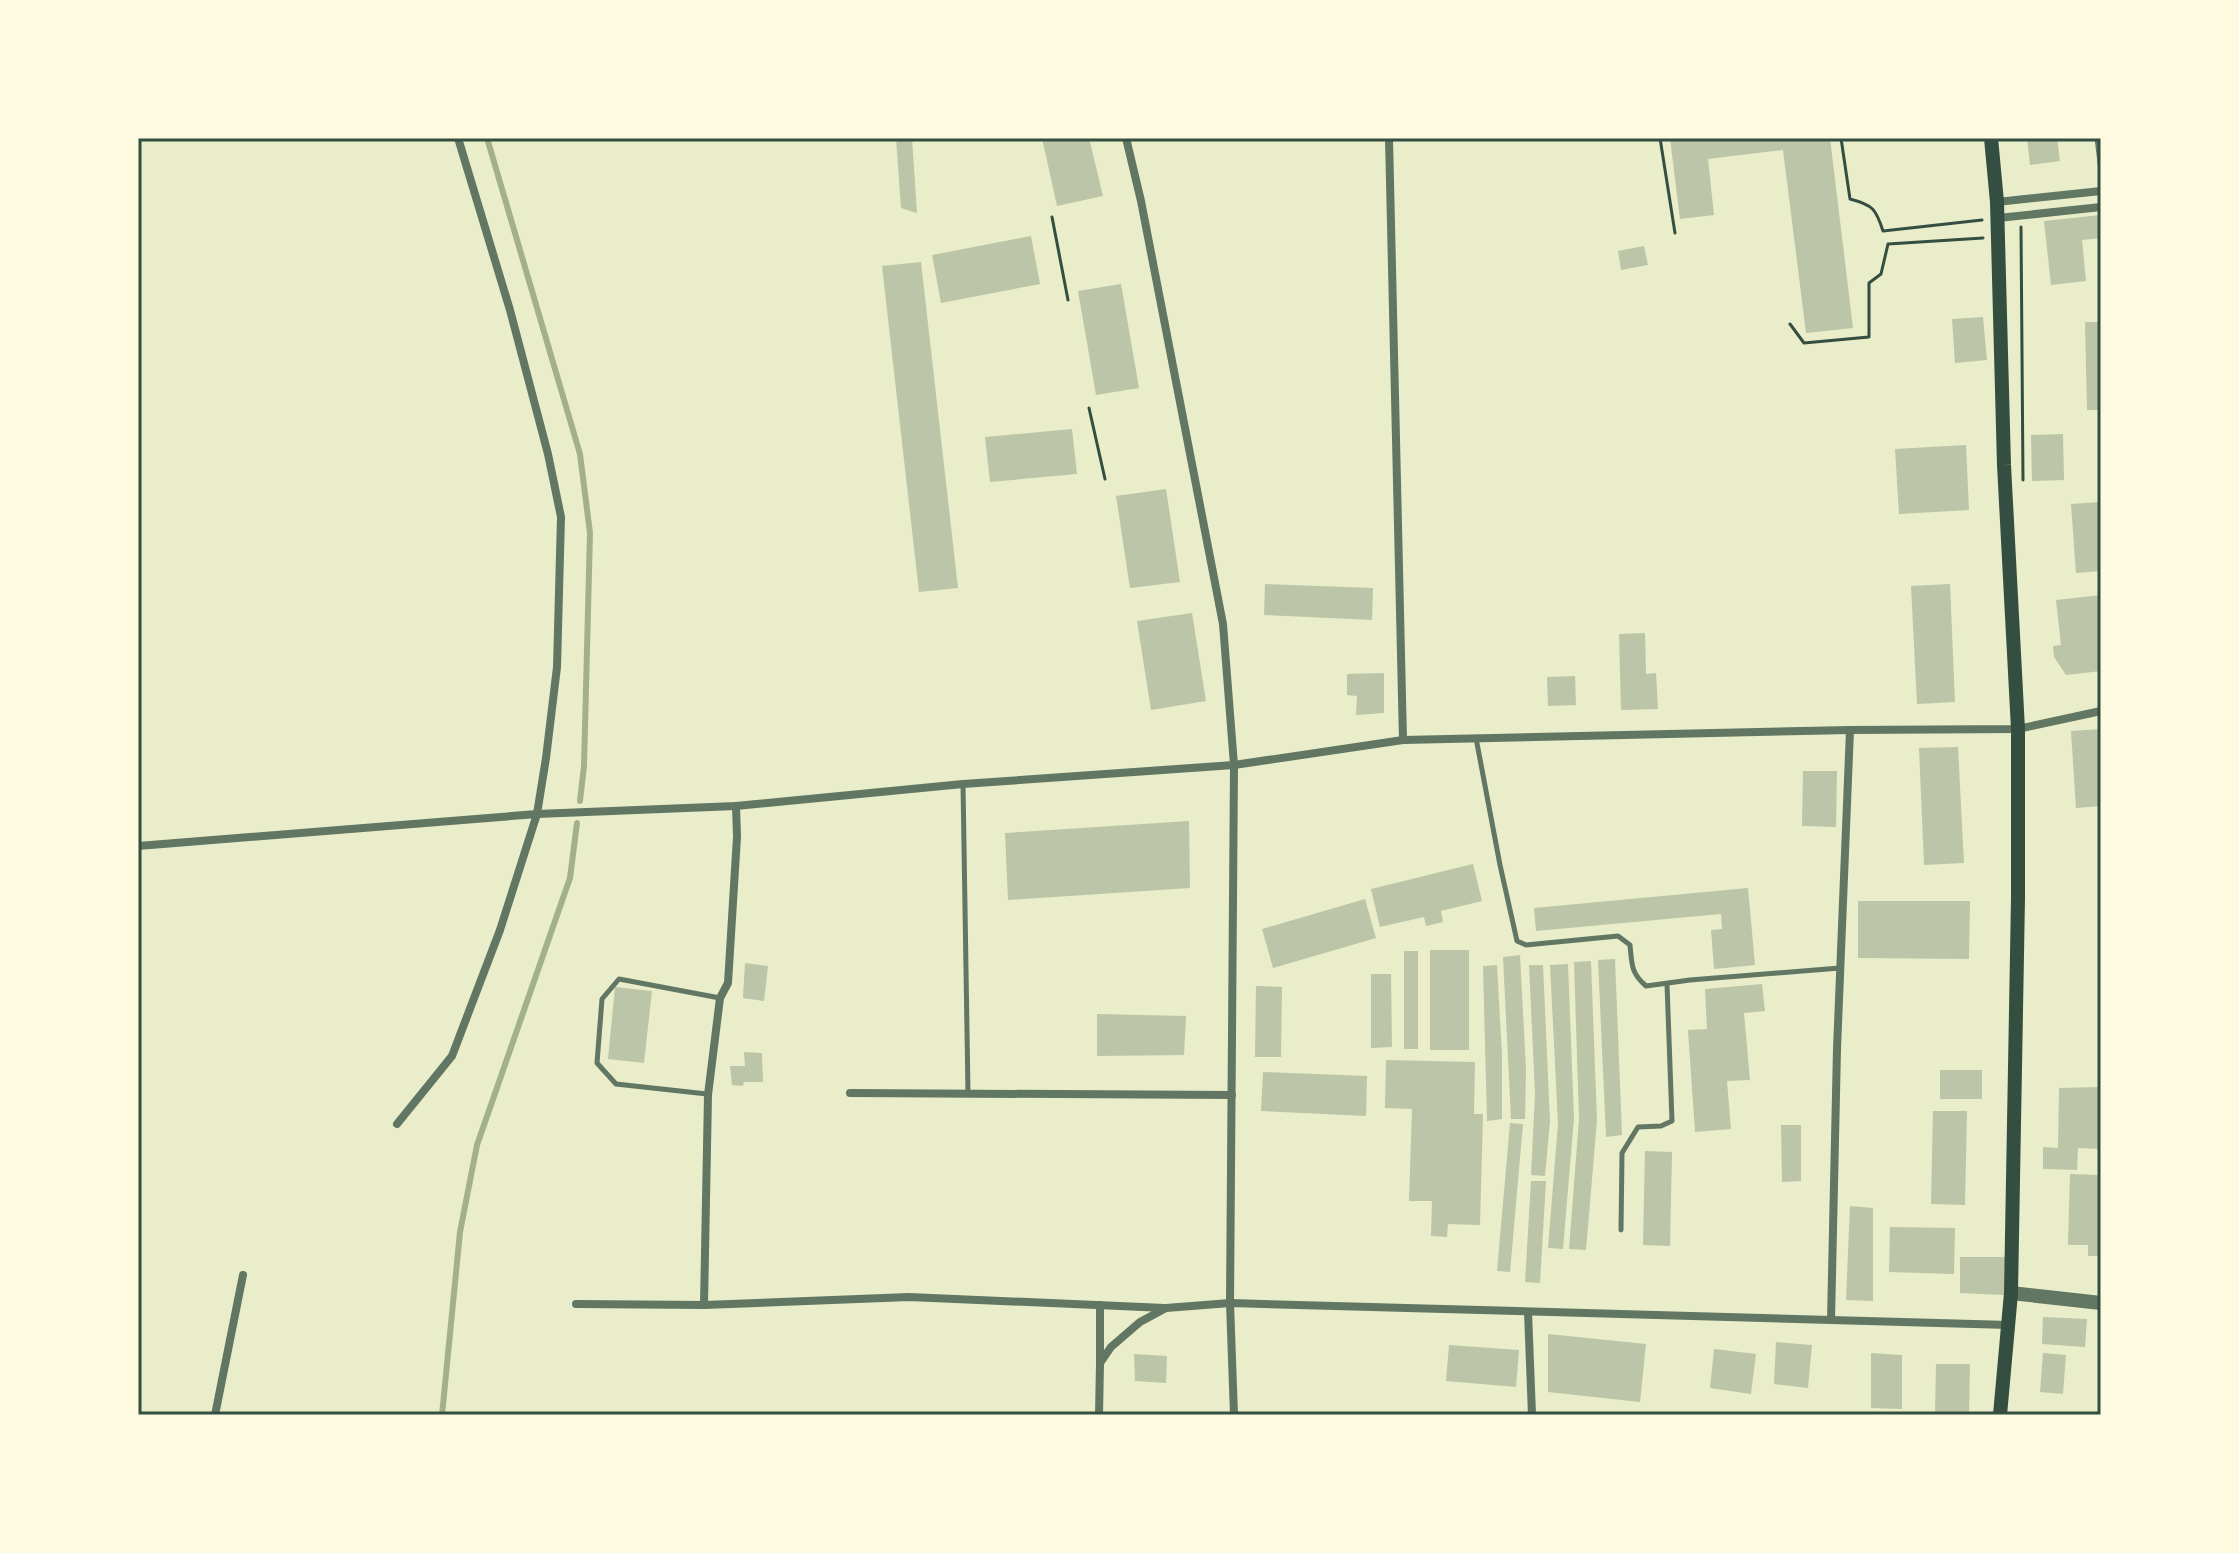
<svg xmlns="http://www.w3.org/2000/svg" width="2239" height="1553" font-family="'Roboto Condensed',sans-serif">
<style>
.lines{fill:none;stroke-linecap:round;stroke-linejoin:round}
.stream{stroke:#a3b18a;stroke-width:6}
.building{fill:#bcc5a7}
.path{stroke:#344e41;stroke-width:3}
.service{stroke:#617663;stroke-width:5}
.minor{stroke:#617663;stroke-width:8}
.tertiary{stroke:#617663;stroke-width:14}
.secondary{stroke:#344e41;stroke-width:14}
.neatline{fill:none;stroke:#344e41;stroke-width:3}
</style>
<rect width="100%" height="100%" fill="#e9edc9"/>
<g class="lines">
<g class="stream">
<polyline points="487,138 580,454 590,533 584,766 580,801"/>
<polyline points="442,1415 460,1232 477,1145 570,878 577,823"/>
</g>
</g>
<g class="building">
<polygon points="896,138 912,138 917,213 901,208"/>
<polygon points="1042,138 1089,138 1103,196 1057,206"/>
<polygon points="1670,138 1830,138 1853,328 1806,333 1783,150 1708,159 1714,215 1680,219"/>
<polygon points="2027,138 2057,138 2060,161 2030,165"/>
<polygon points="2101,215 2101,238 2082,240 2086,281 2051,285 2044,221"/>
<polygon points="1031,236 1040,284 941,303 932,255"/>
<polygon points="1644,246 1648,265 1621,270 1618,251"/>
<polygon points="921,262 958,588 919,592 882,266"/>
<polygon points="1121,284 1139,388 1096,395 1078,291"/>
<polygon points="1983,317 1987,360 1955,363 1952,319"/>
<polygon points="2085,322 2101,322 2101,410 2087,410"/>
<polygon points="1072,429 1077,474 990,482 985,437"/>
<polygon points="2063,434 2064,480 2032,481 2031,435"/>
<polygon points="1966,445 1969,510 1899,514 1895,449"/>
<polygon points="1166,489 1180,582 1130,588 1116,496"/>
<polygon points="2101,502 2101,571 2076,573 2071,504"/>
<polygon points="1265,584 1373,588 1372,620 1264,615"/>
<polygon points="1950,584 1955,702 1917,704 1911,586"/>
<polygon points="2101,595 2101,671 2066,675 2054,657 2053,646 2061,645 2056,600"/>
<polygon points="1192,613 1206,701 1151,710 1137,621"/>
<polygon points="1645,633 1646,674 1656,673 1658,709 1621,710 1619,634"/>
<polygon points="1384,673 1384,713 1356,715 1357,696 1347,695 1347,674"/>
<polygon points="1575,676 1576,705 1548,706 1547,677"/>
<polygon points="2101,729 2101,806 2076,808 2071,731"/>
<polygon points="1958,747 1964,863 1924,865 1919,748"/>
<polygon points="1803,771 1837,771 1836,827 1802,826"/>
<polygon points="1189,821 1190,888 1008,900 1005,833"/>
<polygon points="1473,864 1482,901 1441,911 1443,922 1426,926 1424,917 1380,927 1371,889"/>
<polygon points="1748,888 1755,965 1714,969 1711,930 1722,929 1721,914 1536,931 1534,908"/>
<polygon points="1365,899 1376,938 1273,968 1262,929"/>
<polygon points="1858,901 1970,901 1969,959 1858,958"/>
<rect x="1430" y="950" width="39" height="100"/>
<rect x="1404" y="951" width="14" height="98"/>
<polygon points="1520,955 1526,1069 1525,1119 1511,1119 1503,957"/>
<polygon points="1615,959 1622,1135 1606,1137 1598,960"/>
<polygon points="1591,961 1597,1120 1586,1250 1569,1249 1579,1119 1574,962"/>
<polygon points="745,963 768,966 764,1001 743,998"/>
<polygon points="1568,964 1574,1118 1563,1249 1548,1248 1558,1123 1550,965"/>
<polygon points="1497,965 1502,1055 1502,1119 1487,1121 1483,966"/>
<polygon points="1529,965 1543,965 1550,1121 1545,1176 1531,1175 1535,1094"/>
<polygon points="1371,974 1391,974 1392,1047 1371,1048"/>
<polygon points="1762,984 1765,1011 1744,1013 1750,1080 1727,1081 1731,1129 1695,1132 1688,1030 1707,1029 1705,989"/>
<polygon points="1256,986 1282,987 1281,1057 1255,1057"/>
<polygon points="615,987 652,991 644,1063 608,1059"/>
<polygon points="1097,1014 1186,1016 1184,1055 1097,1056"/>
<polygon points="744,1052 762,1053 763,1082 744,1082 743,1086 732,1085 730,1066 745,1066"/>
<polygon points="1386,1060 1475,1062 1474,1114 1483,1114 1480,1225 1448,1224 1447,1237 1431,1236 1432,1201 1409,1201 1412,1109 1385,1108"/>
<rect x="1940" y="1070" width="42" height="29"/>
<polygon points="1263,1072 1367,1076 1366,1116 1261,1111"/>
<polygon points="2099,1087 2101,1149 2078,1148 2077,1170 2043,1169 2043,1147 2058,1148 2059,1088"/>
<polygon points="1933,1111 1967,1111 1965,1205 1931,1204"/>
<polygon points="1510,1123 1523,1124 1510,1272 1497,1271"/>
<polygon points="1781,1125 1801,1125 1801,1181 1782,1182"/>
<polygon points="1645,1151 1672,1152 1670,1246 1643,1245"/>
<polygon points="2070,1174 2101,1175 2101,1256 2088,1256 2088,1245 2068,1245"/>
<polygon points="1531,1181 1546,1181 1540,1283 1525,1282"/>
<polygon points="1850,1206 1873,1208 1873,1301 1846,1300"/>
<polygon points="1890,1227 1955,1228 1954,1274 1889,1272"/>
<polygon points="1960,1257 2006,1257 2005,1295 1960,1293"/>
<polygon points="2043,1317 2087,1319 2085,1347 2042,1344"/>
<polygon points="1548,1334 1646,1344 1640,1402 1548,1392"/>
<polygon points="1776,1342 1812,1345 1808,1388 1774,1384"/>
<polygon points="1449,1345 1519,1350 1516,1387 1446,1381"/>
<polygon points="1714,1349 1756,1354 1751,1394 1710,1388"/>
<polygon points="1871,1353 1902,1355 1902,1409 1871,1408"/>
<polygon points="2043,1353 2066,1355 2063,1394 2040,1392"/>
<polygon points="1134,1354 1167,1356 1166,1383 1135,1381"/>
<polygon points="1936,1364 1970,1364 1969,1415 1935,1415"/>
</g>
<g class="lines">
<g class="path">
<polyline points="1660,138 1675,233"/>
<path d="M1841,138L1850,199C1873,205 1876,209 1883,231L1982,220"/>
<polyline points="1052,217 1068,300"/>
<polyline points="2021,227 2023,480"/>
<polyline points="1790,324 1804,343 1869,337 1869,283 1881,274 1888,244 1983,238"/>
<polyline points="1089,408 1105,479"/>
</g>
<g class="service">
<polyline points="2097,138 2101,171"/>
<path d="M1476,738L1500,865L1517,941L1526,945L1618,936L1630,945C1632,965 1631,973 1646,986L1690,980L1840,968"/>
<polyline points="963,784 968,1093"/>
<polyline points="707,1094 616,1084 597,1063 602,999 619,979 720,998"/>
<polyline points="1621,1230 1622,1153 1638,1127 1661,1126 1672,1121 1667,984"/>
</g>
<g class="minor">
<polyline points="1126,138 1141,201 1223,624 1234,765 1230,1303 1234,1415"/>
<polyline points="1389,138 1403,740"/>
<polyline points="1997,202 2101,191"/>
<polyline points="1998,218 2101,207"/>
<polyline points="138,846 537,814 736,806 963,784 1234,765 1403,740 1850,730 2018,729 2101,711"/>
<polyline points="850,1093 1232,1095"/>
<polyline points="397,1124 452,1056 500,930 537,814 546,758 557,667 561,517 548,454 510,310 458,138"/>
<polyline points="576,1304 704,1305 909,1297 1165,1308"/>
<polyline points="704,1305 708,1095 720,998 728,983 737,837 736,806"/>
<polyline points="1528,1312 1532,1415"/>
<polyline points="1831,1320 1837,1049 1850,730"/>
<polyline points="1100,1362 1100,1305"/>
<polyline points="215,1415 243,1275"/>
<polyline points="1099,1415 1100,1363 1111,1347 1140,1322 1166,1308 1230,1303 2009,1325"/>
</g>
<polyline class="tertiary" points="2011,1293 2101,1303"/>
<polyline class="secondary" points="1991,138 1997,202 2004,465 2018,729 2018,898 2011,1293 2000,1415"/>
</g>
<rect width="2239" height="1553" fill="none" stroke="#fefae0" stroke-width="280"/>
<rect x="140" y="140" width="1959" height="1273" class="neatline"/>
</svg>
